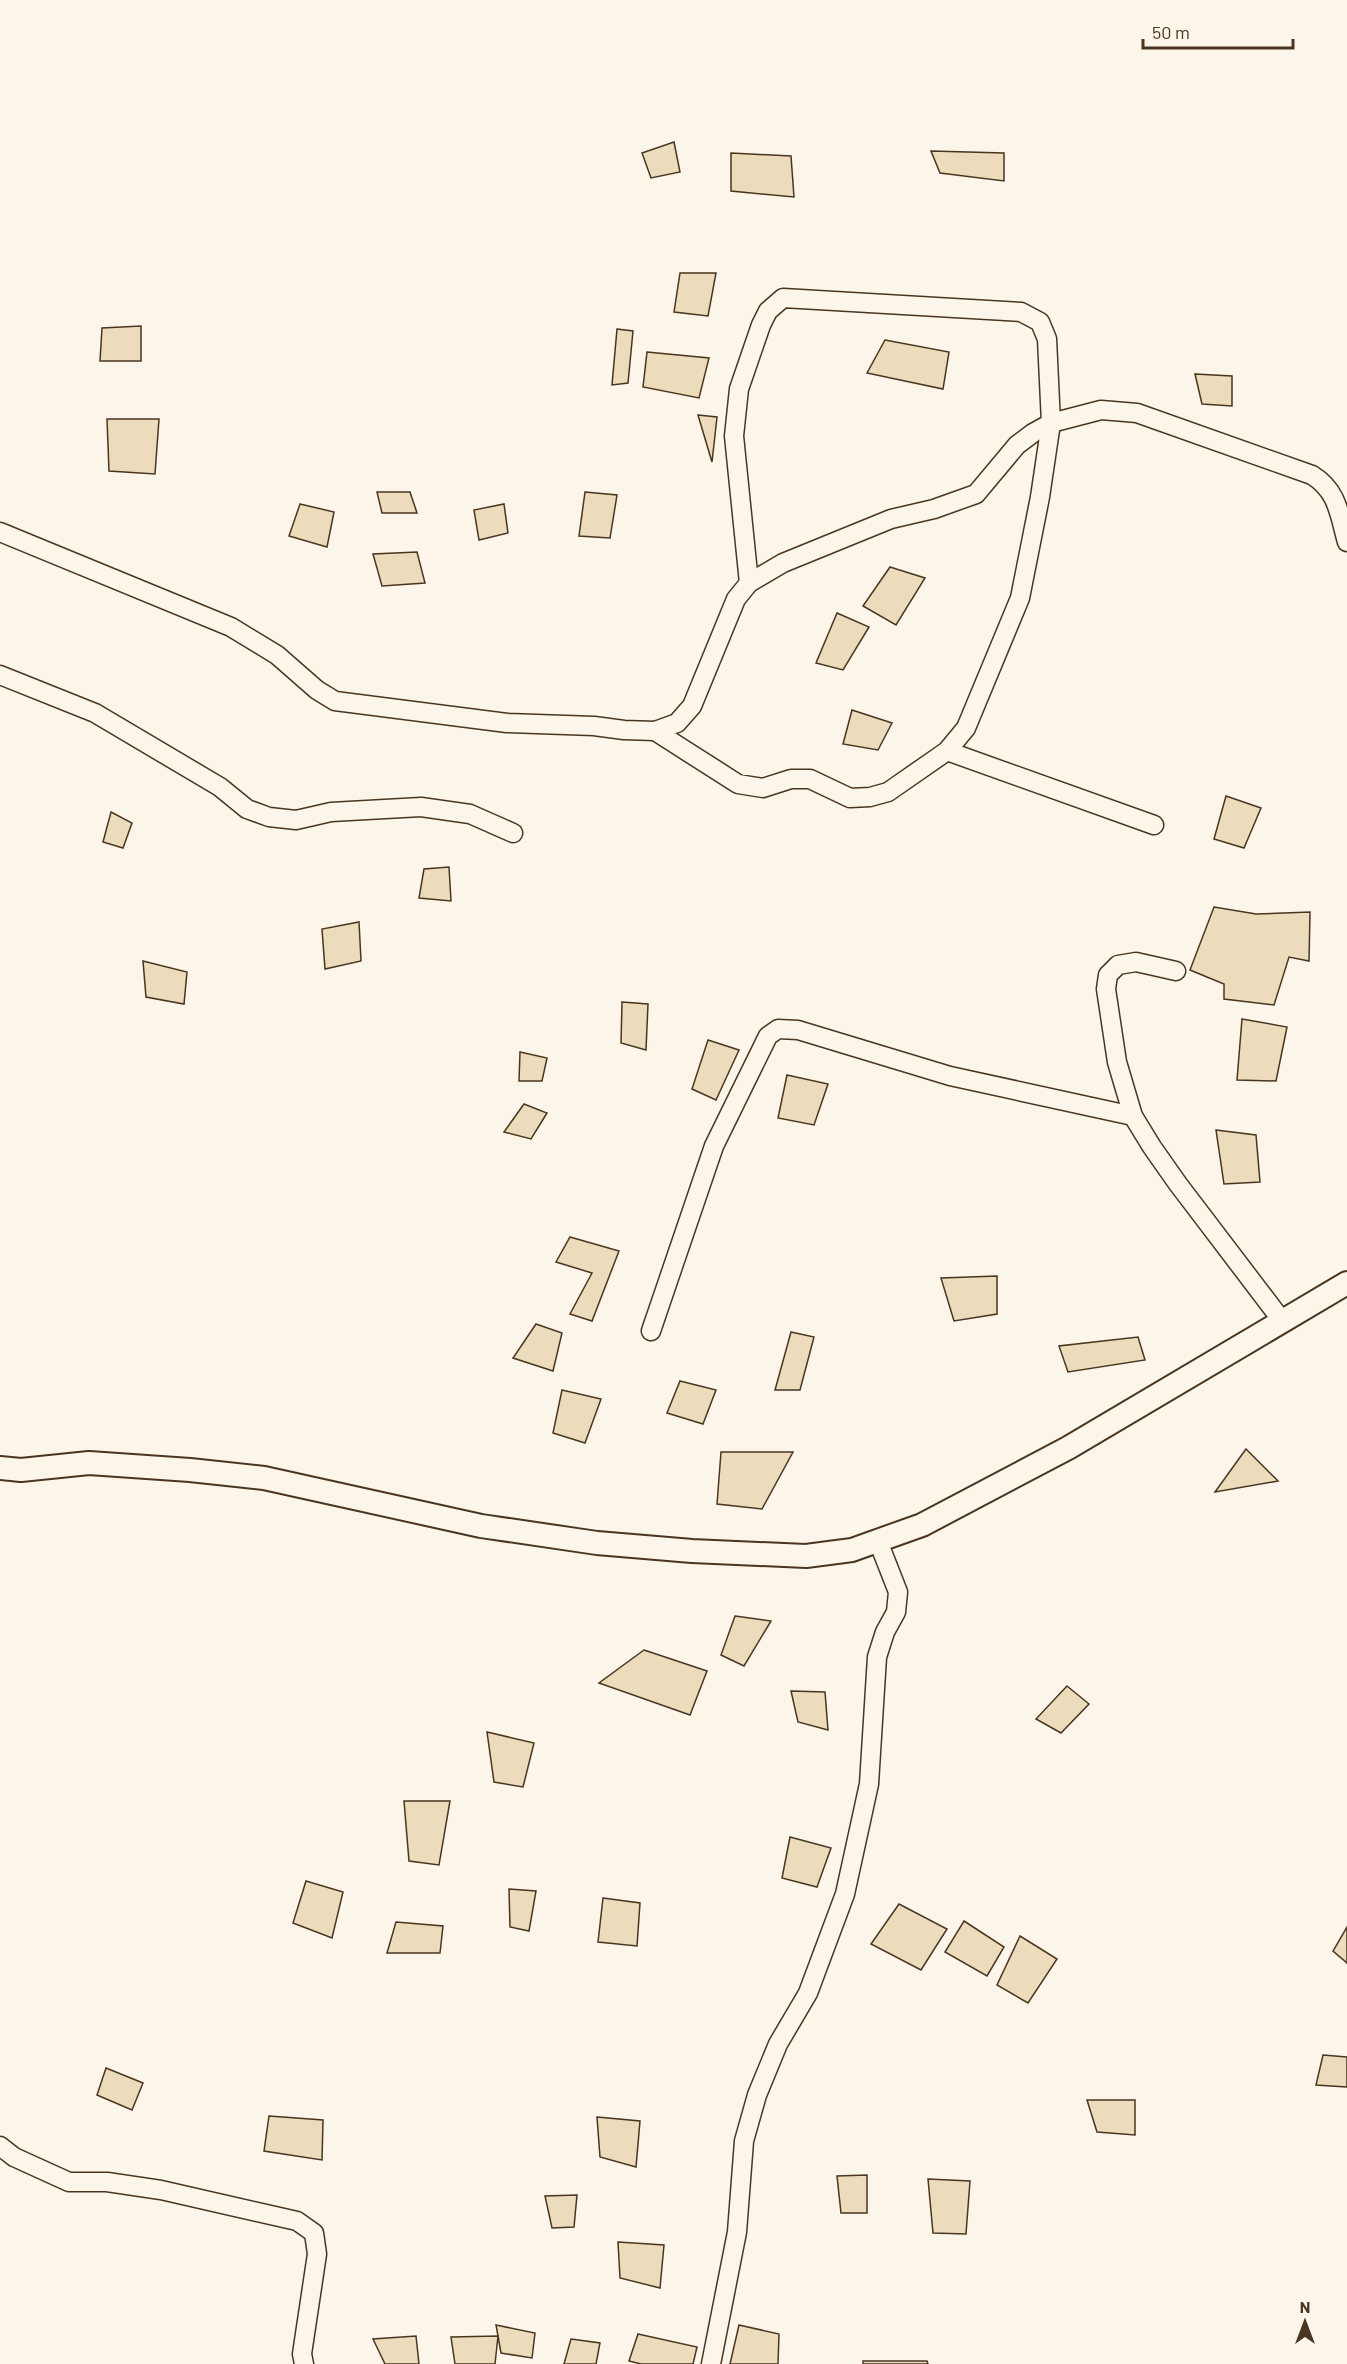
<svg xmlns="http://www.w3.org/2000/svg" width="1347" height="2364" font-family="Barlow,sans-serif">
<style>
.building{fill:#ecdcbc;stroke:#4a3520;stroke-width:1.5}
.lines{fill:none;stroke-linecap:round;stroke-linejoin:round}
.minor-casing{stroke:#4a3520;stroke-width:21}
.tertiary-casing{stroke:#4a3520;stroke-width:26}
.minor{stroke:#fbf6e9;stroke-width:18}
.tertiary{stroke:#fbf6e9;stroke-width:22}
</style>
<rect width="100%" height="100%" fill="#fbf6e9"/>
<g class="building">
<polygon points="674,142 680,172 651,178 642,153"/>
<polygon points="931,151 1004,153 1004,181 940,173"/>
<polygon points="731,153 791,156 794,197 731,191"/>
<polygon points="680,273 716,273 708,316 674,312"/>
<polygon points="141,326 141,361 100,361 102,328"/>
<polygon points="617,329 633,331 628,383 612,385"/>
<polygon points="885,340 949,352 943,389 867,373"/>
<polygon points="647,352 709,358 699,398 643,387"/>
<polygon points="1195,374 1232,376 1232,406 1202,404"/>
<polygon points="698,415 717,417 712,462"/>
<polygon points="107,419 159,419 155,474 109,471"/>
<polygon points="377,492 410,492 417,513 382,513"/>
<polygon points="585,492 617,495 610,538 579,536"/>
<polygon points="300,504 334,512 327,547 289,536"/>
<polygon points="504,504 508,533 479,540 474,510"/>
<polygon points="417,552 425,583 382,586 373,554"/>
<polygon points="890,567 925,578 896,625 863,606"/>
<polygon points="837,613 869,627 843,670 816,663"/>
<polygon points="852,710 892,723 878,750 843,744"/>
<polygon points="1226,796 1261,808 1244,848 1214,839"/>
<polygon points="111,812 132,823 123,848 103,842"/>
<polygon points="449,867 451,901 419,898 424,869"/>
<polygon points="1214,907 1256,914 1310,912 1309,961 1289,957 1274,1005 1224,999 1224,984 1190,970"/>
<polygon points="359,922 361,961 325,969 322,929"/>
<polygon points="143,961 187,972 184,1004 146,997"/>
<polygon points="622,1002 648,1004 646,1050 621,1043"/>
<polygon points="1242,1019 1287,1027 1276,1081 1237,1080"/>
<polygon points="708,1040 739,1050 716,1100 692,1089"/>
<polygon points="520,1052 547,1058 542,1081 519,1081"/>
<polygon points="787,1075 828,1084 814,1125 778,1118"/>
<polygon points="524,1104 547,1113 531,1139 504,1132"/>
<polygon points="1216,1130 1256,1135 1260,1182 1224,1184"/>
<polygon points="570,1237 619,1251 592,1321 570,1314 592,1273 556,1262"/>
<polygon points="997,1276 997,1314 954,1321 941,1278"/>
<polygon points="536,1324 562,1333 553,1371 513,1358"/>
<polygon points="791,1332 814,1337 800,1390 775,1390"/>
<polygon points="1138,1337 1145,1360 1068,1372 1059,1346"/>
<polygon points="680,1381 716,1390 703,1424 667,1413"/>
<polygon points="562,1390 601,1399 585,1443 553,1433"/>
<polygon points="1246,1449 1278,1481 1215,1492"/>
<polygon points="721,1452 793,1452 762,1509 717,1504"/>
<polygon points="735,1616 771,1621 744,1666 721,1655"/>
<polygon points="644,1650 707,1671 690,1715 599,1683"/>
<polygon points="1067,1686 1089,1704 1061,1733 1036,1719"/>
<polygon points="791,1691 825,1692 828,1730 798,1722"/>
<polygon points="487,1732 534,1743 523,1787 494,1782"/>
<polygon points="404,1801 450,1801 439,1865 409,1861"/>
<polygon points="790,1837 831,1848 817,1887 782,1878"/>
<polygon points="306,1881 343,1892 332,1938 293,1923"/>
<polygon points="509,1889 536,1891 529,1931 510,1927"/>
<polygon points="603,1898 640,1903 637,1946 598,1942"/>
<polygon points="899,1904 947,1929 921,1970 871,1944"/>
<polygon points="964,1921 1004,1947 987,1976 945,1952"/>
<polygon points="396,1922 443,1926 440,1953 387,1953"/>
<polygon points="1347,1927 1347,1963 1333,1951"/>
<polygon points="1020,1936 1057,1959 1028,2003 997,1985"/>
<polygon points="1323,2055 1347,2057 1347,2087 1316,2085"/>
<polygon points="106,2068 143,2083 132,2110 97,2095"/>
<polygon points="1087,2100 1135,2100 1135,2135 1097,2132"/>
<polygon points="269,2116 323,2120 322,2160 264,2151"/>
<polygon points="597,2117 640,2121 636,2167 600,2157"/>
<polygon points="867,2175 867,2213 841,2213 837,2176"/>
<polygon points="928,2179 970,2181 966,2234 933,2233"/>
<polygon points="577,2195 574,2227 552,2228 545,2196"/>
<polygon points="618,2242 664,2245 660,2288 620,2278"/>
<polygon points="496,2325 535,2333 532,2358 501,2353"/>
<polygon points="739,2325 779,2334 778,2364 730,2364"/>
<polygon points="638,2334 697,2347 693,2364 641,2364 629,2361"/>
<polygon points="416,2336 419,2364 385,2364 373,2339"/>
<polygon points="498,2336 495,2364 455,2364 451,2337"/>
<polygon points="571,2339 600,2343 596,2364 564,2364"/>
<polygon points="863,2361 927,2361 928,2364 863,2364"/>
</g>
<g class="lines">
<g class="minor-casing">
<g id="minor">
<path d="M0,532L231,627L277,655L317,690L335,701L507,723L594,726L624,730L655,731L677,723L692,706L736,599L749,583L783,563L891,519L934,509L976,494L1017,445L1033,433L1051,423L1101,410L1137,413L1312,475C1338,491 1339,514 1347,542"/>
<polyline points="0,675 95,713 220,787 247,809 269,817 296,820 331,812 421,807 470,814 513,833"/>
<polyline points="655,731 738,784 763,788 791,779 810,779 850,798 870,797 888,792 947,751 966,728 1020,598 1040,497 1051,423 1047,339 1040,322 1021,312 783,298 768,311 761,325 739,389 734,436 749,583"/>
<polyline points="947,751 1154,825"/>
<polyline points="1176,971 1136,962 1118,965 1108,975 1106,989 1117,1062 1133,1116 1152,1147 1178,1184 1283,1322"/>
<polyline points="651,1331 714,1146 768,1036 778,1029 798,1030 950,1076 1133,1116"/>
<polyline points="0,2146 14,2157 69,2182 107,2182 161,2190 297,2221 314,2233 317,2254 302,2354 304,2364"/>
<polyline points="711,2364 737,2232 744,2141 757,2095 778,2044 808,1993 845,1894 869,1784 877,1657 885,1632 896,1612 898,1592 878,1541"/>
</g>
</g>
<g class="tertiary-casing">
<polyline id="tertiary" points="0,1468 21,1470 89,1463 190,1470 264,1478 481,1526 597,1543 692,1551 806,1556 852,1550 922,1525 1068,1448 1347,1283"/>
</g>
<use href="#minor" class="minor"/>
<use href="#tertiary" class="tertiary"/>
</g>
<g transform="translate(1305 2322)" stroke="#fbf6e9" stroke-width="4.5" paint-order="stroke">
<path d="M0-4.5L10 22L0 15L-10 22Z" fill="#4a3520"/>
<text y="-9" font-size="16" font-weight="bold" text-anchor="middle" fill="#4a3520">N</text>
</g>
<path d="M1143 39v9h150v-9" fill="none" stroke="#4a3520" stroke-width="3"/>
<text x="1152" y="39" font-size="18" fill="#4a3520" stroke="#fbf6e9" stroke-width="4.5" paint-order="stroke">50 m</text>
</svg>
